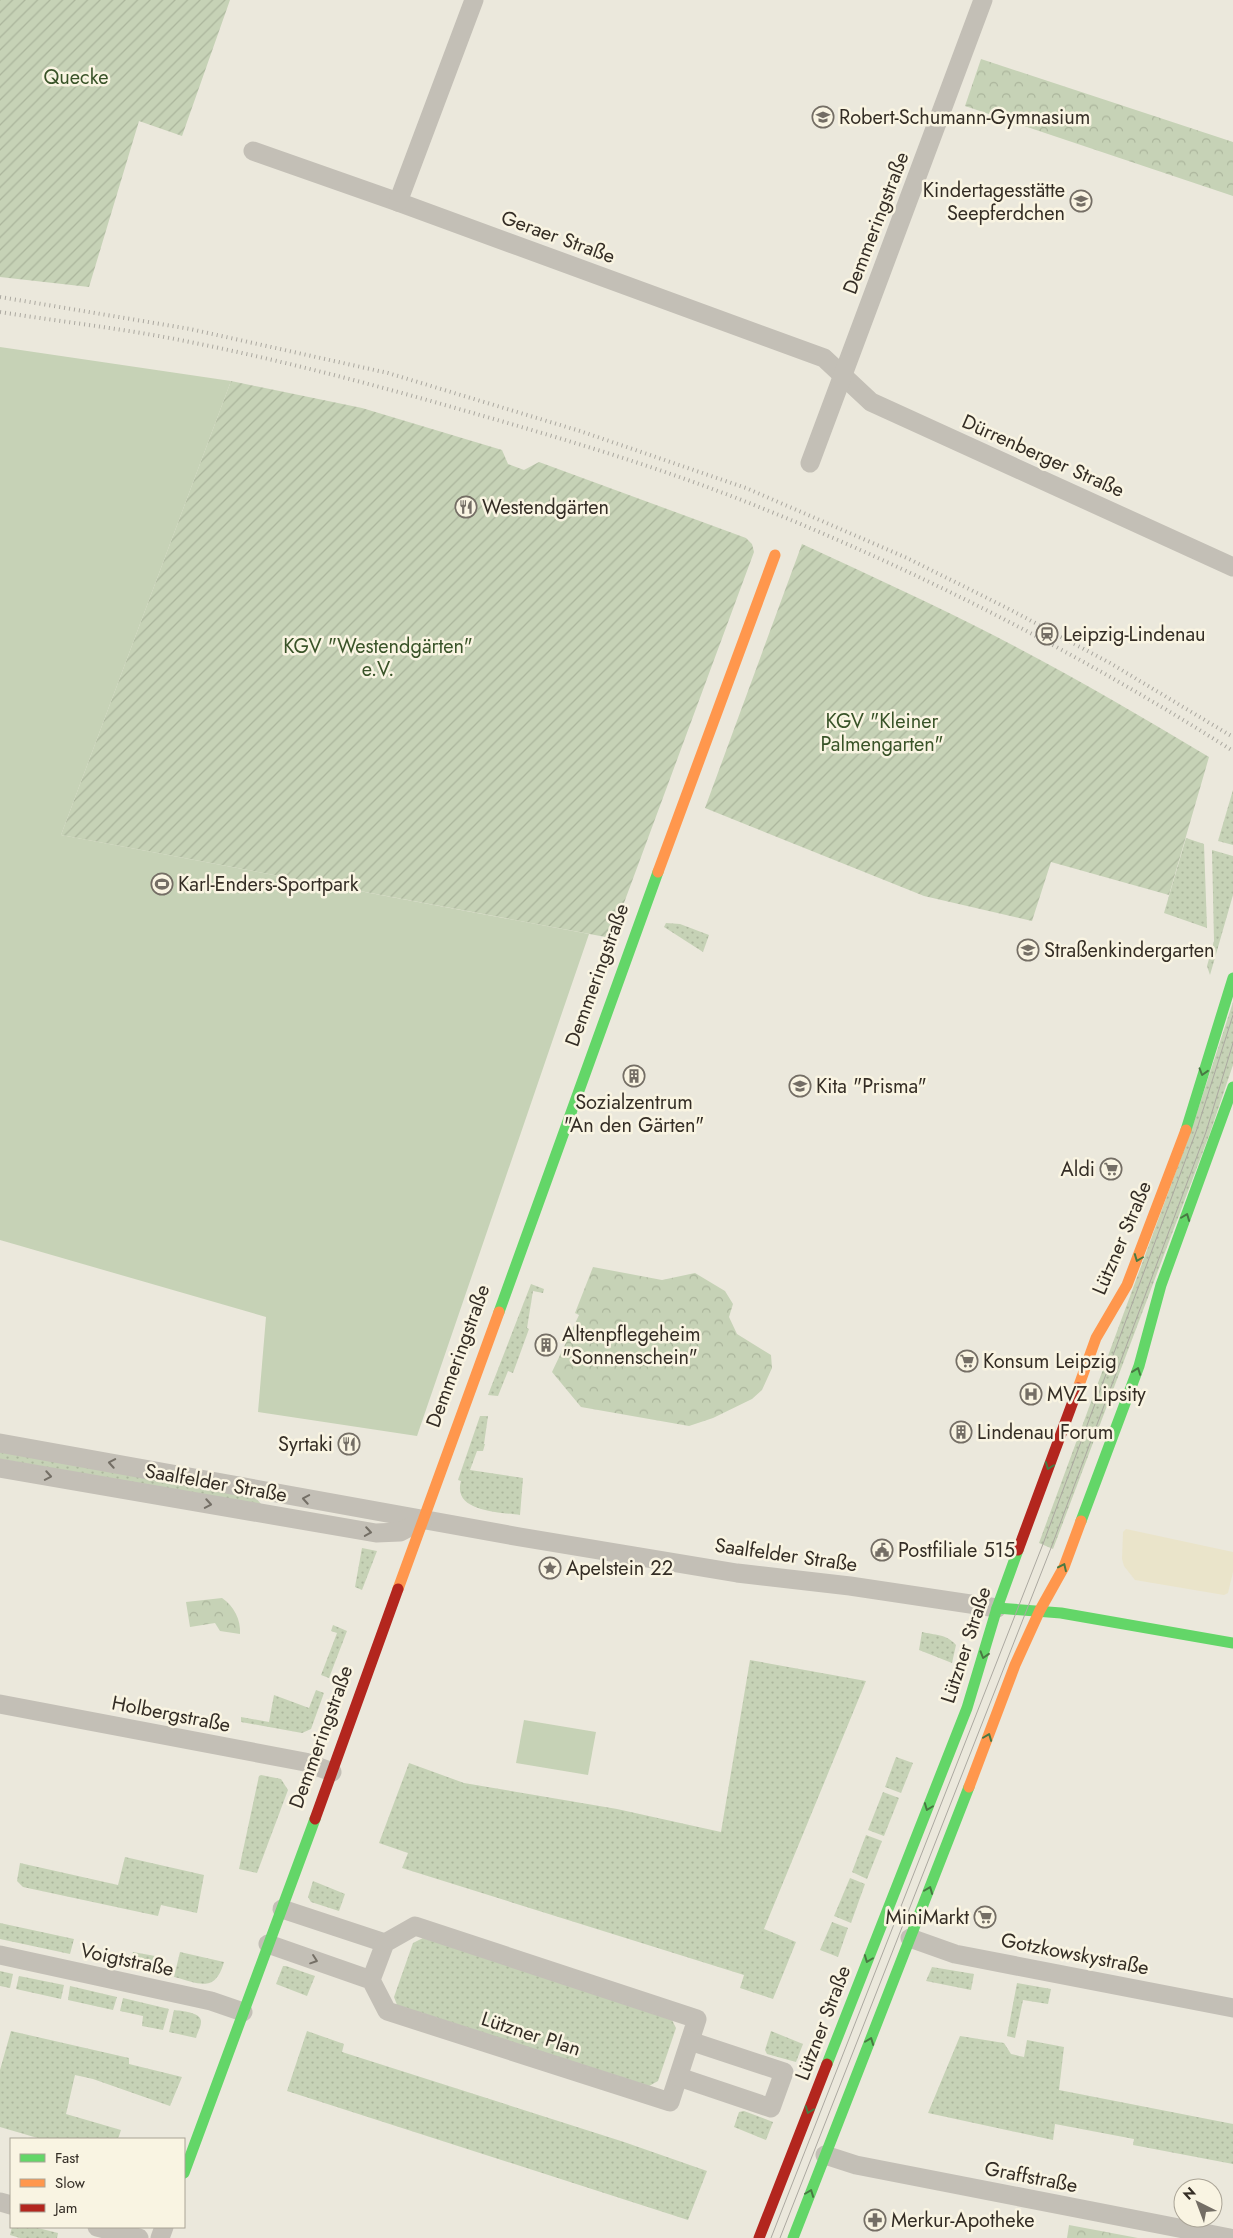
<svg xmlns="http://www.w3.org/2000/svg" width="1233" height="2238" font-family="Jost,sans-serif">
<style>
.grass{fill:url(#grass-dots)}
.forest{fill:url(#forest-crowns)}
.garden{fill:url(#garden-furrows)}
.pitch{fill:#c6d2b6}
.plaza{fill:#eae4ca}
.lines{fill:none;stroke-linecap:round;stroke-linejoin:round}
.street{stroke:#c3bfb6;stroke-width:19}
.fast{stroke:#63d668;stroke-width:11}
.slow{stroke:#ff974d;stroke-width:11}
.jam{stroke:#b3261e;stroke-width:11}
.tram{stroke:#aba8a0;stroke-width:1}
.rail{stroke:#aba8a0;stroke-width:4;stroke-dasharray:1 4;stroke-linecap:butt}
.oneway{stroke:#497943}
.oneway2{stroke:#746f66}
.labels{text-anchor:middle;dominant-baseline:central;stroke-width:5;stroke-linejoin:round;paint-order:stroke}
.park-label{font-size:20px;fill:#395328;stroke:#f9f4e2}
.poi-label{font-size:20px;fill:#342d25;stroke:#f9f4e2;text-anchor:start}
.street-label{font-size:20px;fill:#342d25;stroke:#f9f4e2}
</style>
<defs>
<pattern id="grass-dots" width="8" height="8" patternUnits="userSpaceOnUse" patternTransform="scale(1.25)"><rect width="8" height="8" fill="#c6d2b6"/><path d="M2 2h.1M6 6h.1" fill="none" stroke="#abb59c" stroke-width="1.8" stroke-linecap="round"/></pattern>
<pattern id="forest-crowns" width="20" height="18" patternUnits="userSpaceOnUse" patternTransform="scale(1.25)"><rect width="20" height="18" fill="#c6d2b6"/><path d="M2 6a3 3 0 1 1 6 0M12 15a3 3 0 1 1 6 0" fill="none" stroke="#abb59c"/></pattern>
<pattern id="garden-furrows" width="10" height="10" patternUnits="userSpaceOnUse" patternTransform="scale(1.25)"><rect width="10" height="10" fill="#c6d2b6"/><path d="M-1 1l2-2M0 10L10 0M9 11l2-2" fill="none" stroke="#abb59c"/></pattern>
</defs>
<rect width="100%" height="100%" fill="#ebe8dc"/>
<g class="grass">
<polygon points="1233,790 1233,845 1218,841"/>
<polygon points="1186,838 1204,844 1207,928 1164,913"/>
<polygon points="1212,850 1233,856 1233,895 1210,975 1207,966 1214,941"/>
<polygon points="666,923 680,924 709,935 703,952 664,927"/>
<polygon points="1233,1002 1233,1065 1210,1133 1053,1549 1039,1543 1192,1128"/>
<polygon points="531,1284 544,1289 543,1293 533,1291 527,1328 529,1329 513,1373 508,1371 498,1396 488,1395"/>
<path d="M480,1416H488L484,1444H485L483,1451H477L470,1470L523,1478L520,1515C500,1512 452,1512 461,1481L458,1480Z"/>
<polygon points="0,1451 254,1496 262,1505 0,1459"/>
<polygon points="362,1548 377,1551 362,1590 355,1587"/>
<polygon points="333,1625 347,1631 329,1678 321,1675 337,1633 331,1631"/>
<path d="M922,1632C934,1635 947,1634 956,1645L952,1663L919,1650Z"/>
<polygon points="750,1660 866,1681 764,1929 796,1942 773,1999 740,1988 744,1975 402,1868 408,1853 379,1843 409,1763 464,1783 617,1809 721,1832"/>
<polygon points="316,1690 324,1693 311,1729 302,1733 241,1722 241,1717 269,1722 274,1695 309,1708"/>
<polygon points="896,1757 913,1763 901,1793 885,1787"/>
<polygon points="261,1775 281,1779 288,1790 257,1873 239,1869 259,1776"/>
<polygon points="883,1792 899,1798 884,1836 868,1830"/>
<polygon points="866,1835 882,1841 867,1879 852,1872"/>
<polygon points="125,1857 204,1875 197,1913 161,1905 158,1916 23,1887 17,1881 20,1863 118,1885"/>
<polygon points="850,1878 865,1884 851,1923 834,1916"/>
<polygon points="313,1881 345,1894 339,1911 311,1902 308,1897"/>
<polygon points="832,1922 848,1928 838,1957 820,1950"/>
<polygon points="0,1923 74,1939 70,1954 0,1939"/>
<polygon points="423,1938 671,2018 676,2028 658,2081 649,2086 397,2005 394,1997 413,1943"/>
<polygon points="133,1952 155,1956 153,1970 150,1972 129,1967"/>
<path d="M180,1952L224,1962C215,1994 199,1983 174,1977Z"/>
<polygon points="283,1966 286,1966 315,1976 307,1996 276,1984"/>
<polygon points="932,1967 974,1974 971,1990 926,1981"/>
<polygon points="0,1971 13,1974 10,1988 0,1986"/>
<polygon points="19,1976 64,1985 61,1999 16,1989"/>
<polygon points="1017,1983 1051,1989 1048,2004 1023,2000 1015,2038 1007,2036"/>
<polygon points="70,1986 117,1997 113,2010 68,2000"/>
<polygon points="123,1998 169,2009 163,2030 142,2026 143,2016 120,2011"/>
<path d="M174,2010C181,2011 202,2012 201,2022C201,2027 197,2033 196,2038L169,2032Z"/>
<polygon points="11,2031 129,2058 129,2064 182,2077 170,2106 93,2079 75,2075 66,2114 121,2130 118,2139 41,2139 0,2127 0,2070"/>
<polygon points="307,2031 344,2044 342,2052 624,2142 707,2171 688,2220 287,2091"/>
<polygon points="771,2031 803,2044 796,2062 767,2054 765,2050"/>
<polygon points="960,2036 1004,2043 1011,2054 1024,2057 1027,2040 1064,2047 1059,2090 1233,2124 1233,2164 1133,2145 1134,2139 1055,2124 1053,2140 928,2113"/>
<polygon points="744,2111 773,2122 766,2140 734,2127 739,2112"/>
<polygon points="12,2227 34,2227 58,2233 57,2238 20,2238 10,2235"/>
</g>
<g class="forest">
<polygon points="981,59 1233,142 1233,196 965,106"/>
<polygon points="593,1267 662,1280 695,1273 725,1291 733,1304 729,1317 737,1334 771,1355 772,1368 762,1390 752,1399 713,1418 689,1426 581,1407 552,1372 579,1315 575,1313"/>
<path d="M222,1598C234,1606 241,1620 240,1634L220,1631L215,1623L190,1627L186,1602Z"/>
<polygon points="1069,2225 1138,2238 1067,2238"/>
</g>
<g class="garden">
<polygon points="0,0 230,0 182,136 139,121 89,287 0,277"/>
<polygon points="231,381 362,408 502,450 508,464 524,470 539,462 746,538 752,544 754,552 611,938 61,835"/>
<path d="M802,544C867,574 933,604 997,637C1069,674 1139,715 1209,757L1169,895L1051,862L1032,921L924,896L705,808Z"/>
</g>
<g class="pitch">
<polygon points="0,347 231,381 61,835 589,934 417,1436 258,1412 266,1317 0,1240"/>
<polygon points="524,1720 596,1732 588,1775 516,1763"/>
</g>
<polygon class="plaza" points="1126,1529 1233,1552 1233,1572 1228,1593 1224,1595 1135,1580 1124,1566 1122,1559 1123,1532"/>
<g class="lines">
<g class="street">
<polyline points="253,151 398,202 824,358 871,402 1233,567"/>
<polyline points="398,202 474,0"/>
<polyline points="810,463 983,0"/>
<polyline points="0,1443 520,1537 737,1573 850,1586 997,1608"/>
<polyline points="0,1468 376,1533 400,1532 423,1520"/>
<polyline points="0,1704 305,1762 332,1772"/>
<polyline points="282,1909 385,1943"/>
<polyline points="910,1938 955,1954 1233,2008"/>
<polyline points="268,1944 371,1980 387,2011 670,2102 697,2019 415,1926 385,1943 371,1980"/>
<polyline points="0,1955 211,2001 243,2012"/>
<polyline points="679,2077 771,2108 784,2072 690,2041"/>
<polyline points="825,2155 856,2165 1230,2238"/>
<polyline points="0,2202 11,2205"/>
<polyline points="97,2227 139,2238"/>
<polyline points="160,2238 164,2227"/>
</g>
<g class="fast">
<polyline points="1186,1130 1233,978"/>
<polyline points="499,1312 658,872"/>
<polyline points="1081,1521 1139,1366 1161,1285 1233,1087"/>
<polyline points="997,1608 1061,1613 1233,1643"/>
<polyline points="827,2064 967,1708 997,1608 1018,1550"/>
<polyline points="184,2173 315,1819"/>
<polyline points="793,2238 969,1787"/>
</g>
<g class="slow">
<polyline points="658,872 775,555"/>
<polyline points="1078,1388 1096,1338 1127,1285 1186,1130"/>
<polyline points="398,1589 499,1312"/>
<polyline points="969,1787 1015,1665 1040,1610 1064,1567 1081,1521"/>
</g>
<g class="jam">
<polyline points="1018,1550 1078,1388"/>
<polyline points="315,1819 398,1589"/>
<polyline points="759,2238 827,2064"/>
</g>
<g class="tram">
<polyline points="771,2238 1043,1544 1197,1129 1233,1015"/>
<polyline points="780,2238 1051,1548 1206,1132 1233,1043"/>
</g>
<g class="rail">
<polyline points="0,297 190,329 388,373 580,431 746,488 907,558 1009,609 1110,663 1233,737"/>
<path d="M0,312C63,322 127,329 190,342C285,361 379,386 473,413C564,439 655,466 744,501C914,568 1079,653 1233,751"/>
</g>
</g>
<defs><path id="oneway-chevron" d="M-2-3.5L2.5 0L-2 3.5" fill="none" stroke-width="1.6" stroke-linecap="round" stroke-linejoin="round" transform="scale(1.25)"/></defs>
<g class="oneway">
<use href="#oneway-chevron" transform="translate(1203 1072) rotate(107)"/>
<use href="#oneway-chevron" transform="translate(1186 1217) rotate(-69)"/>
<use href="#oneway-chevron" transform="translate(1138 1258) rotate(111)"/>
<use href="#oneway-chevron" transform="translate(1137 1371) rotate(-70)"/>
<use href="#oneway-chevron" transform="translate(1049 1466) rotate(111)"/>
<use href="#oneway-chevron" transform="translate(1063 1567) rotate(-65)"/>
<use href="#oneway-chevron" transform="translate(984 1655) rotate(107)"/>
<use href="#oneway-chevron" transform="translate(988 1737) rotate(-69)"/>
<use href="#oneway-chevron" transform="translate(928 1807) rotate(111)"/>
<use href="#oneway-chevron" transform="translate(929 1890) rotate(-69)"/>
<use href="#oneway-chevron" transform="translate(868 1959) rotate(111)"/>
<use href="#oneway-chevron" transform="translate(870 2041) rotate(-69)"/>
<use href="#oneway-chevron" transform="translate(809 2110) rotate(111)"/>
<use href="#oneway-chevron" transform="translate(810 2193) rotate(-69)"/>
</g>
<g class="oneway2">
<use href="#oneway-chevron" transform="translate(112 1463) rotate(-170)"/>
<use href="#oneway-chevron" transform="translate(48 1476) rotate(10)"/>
<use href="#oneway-chevron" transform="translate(306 1499) rotate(-170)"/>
<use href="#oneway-chevron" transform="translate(208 1504) rotate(10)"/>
<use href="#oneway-chevron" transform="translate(368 1532) rotate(9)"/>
<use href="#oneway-chevron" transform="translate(314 1960) rotate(19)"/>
</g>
<defs>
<g id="school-ring" transform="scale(1.125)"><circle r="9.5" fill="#f9f4e2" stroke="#746e65" stroke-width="1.5"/><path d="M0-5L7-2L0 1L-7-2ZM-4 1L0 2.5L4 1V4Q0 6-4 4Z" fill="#746e65"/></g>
<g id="restaurant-ring" transform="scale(1.125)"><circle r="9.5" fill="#f9f4e2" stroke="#746e65" stroke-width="1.5"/><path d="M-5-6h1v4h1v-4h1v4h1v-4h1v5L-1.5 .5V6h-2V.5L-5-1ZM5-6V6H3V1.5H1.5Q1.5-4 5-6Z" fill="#746e65"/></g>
<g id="station-ring" transform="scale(1.125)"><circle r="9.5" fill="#f9f4e2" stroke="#746e65" stroke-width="1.5"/><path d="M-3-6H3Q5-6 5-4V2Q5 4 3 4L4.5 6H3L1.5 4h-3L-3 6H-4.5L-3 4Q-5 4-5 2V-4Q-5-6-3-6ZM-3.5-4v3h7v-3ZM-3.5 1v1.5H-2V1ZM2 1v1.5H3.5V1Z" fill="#746e65"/></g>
<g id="stadium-ring" transform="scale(1.125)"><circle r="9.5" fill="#f9f4e2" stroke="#746e65" stroke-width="1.5"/><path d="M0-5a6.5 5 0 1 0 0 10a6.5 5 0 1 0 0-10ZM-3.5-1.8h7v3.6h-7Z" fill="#746e65"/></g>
<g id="building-ring" transform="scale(1.125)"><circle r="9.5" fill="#f9f4e2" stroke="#746e65" stroke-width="1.5"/><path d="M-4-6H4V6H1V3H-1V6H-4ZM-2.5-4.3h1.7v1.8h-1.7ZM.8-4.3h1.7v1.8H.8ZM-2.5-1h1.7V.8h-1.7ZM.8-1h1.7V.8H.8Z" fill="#746e65"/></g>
<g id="supermarket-ring" transform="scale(1.125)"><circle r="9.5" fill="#f9f4e2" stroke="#746e65" stroke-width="1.5"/><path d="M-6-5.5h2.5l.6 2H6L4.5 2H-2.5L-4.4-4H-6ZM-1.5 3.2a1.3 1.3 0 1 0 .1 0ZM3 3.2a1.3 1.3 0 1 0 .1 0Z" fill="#746e65"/></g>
<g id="hospital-ring" transform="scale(1.125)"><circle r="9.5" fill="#f9f4e2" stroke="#746e65" stroke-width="1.5"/><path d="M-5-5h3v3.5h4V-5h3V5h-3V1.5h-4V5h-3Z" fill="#746e65"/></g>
<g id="civic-ring" transform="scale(1.125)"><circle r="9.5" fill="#f9f4e2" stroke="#746e65" stroke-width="1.5"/><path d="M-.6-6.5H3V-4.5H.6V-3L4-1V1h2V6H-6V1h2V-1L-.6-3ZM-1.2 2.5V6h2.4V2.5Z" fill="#746e65"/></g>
<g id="sight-ring" transform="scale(1.125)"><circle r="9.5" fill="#f9f4e2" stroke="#746e65" stroke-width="1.5"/><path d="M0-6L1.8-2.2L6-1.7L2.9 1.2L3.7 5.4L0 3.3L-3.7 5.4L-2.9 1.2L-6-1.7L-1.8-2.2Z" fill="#746e65"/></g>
<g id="pharmacy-ring" transform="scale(1.125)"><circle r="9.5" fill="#f9f4e2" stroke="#746e65" stroke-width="1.5"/><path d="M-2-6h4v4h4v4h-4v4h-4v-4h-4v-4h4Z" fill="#746e65"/></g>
</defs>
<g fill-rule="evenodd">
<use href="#school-ring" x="823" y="117"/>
<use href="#school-ring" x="1081" y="201"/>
<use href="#restaurant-ring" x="466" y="507"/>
<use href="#station-ring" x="1047" y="634"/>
<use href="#stadium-ring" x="162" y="884"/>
<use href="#school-ring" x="1028" y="950"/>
<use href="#building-ring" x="634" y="1076"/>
<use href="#school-ring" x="800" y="1086"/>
<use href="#supermarket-ring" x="1111" y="1169"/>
<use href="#building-ring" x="546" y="1345"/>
<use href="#supermarket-ring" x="967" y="1361"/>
<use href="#hospital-ring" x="1031" y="1394"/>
<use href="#building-ring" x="961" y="1432"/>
<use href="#restaurant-ring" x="349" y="1444"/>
<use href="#civic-ring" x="882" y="1550"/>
<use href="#sight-ring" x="550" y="1568"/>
<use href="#supermarket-ring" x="985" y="1917"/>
<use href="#pharmacy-ring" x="875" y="2220"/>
</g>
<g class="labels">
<g class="park-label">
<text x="76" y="77">Quecke</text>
<text x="378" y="646">KGV "Westendgärten"<tspan x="378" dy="23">e.V.</tspan></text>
<text x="882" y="721">KGV "Kleiner<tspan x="882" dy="23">Palmengarten"</tspan></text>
</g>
<g class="poi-label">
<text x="839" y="117">Robert-Schumann-Gymnasium</text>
<text x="1065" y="190" text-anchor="end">Kindertagesstätte<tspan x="1065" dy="23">Seepferdchen</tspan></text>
<text x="482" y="507">Westendgärten</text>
<text x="1063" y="634">Leipzig-Lindenau</text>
<text x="178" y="884">Karl-Enders-Sportpark</text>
<text x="1044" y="950">Straßenkindergarten</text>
<text x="816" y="1086">Kita "Prisma"</text>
<text x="634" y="1102" text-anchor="middle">Sozialzentrum<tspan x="634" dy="23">"An den Gärten"</tspan></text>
<text x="1095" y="1169" text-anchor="end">Aldi</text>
<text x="562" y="1334">Altenpflegeheim<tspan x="562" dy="23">"Sonnenschein"</tspan></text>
<text x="983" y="1361">Konsum Leipzig</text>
<text x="1047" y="1394">MVZ Lipsity</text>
<text x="977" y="1432">Lindenau Forum</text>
<text x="333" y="1444" text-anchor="end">Syrtaki</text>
<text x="898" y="1550">Postfiliale 515</text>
<text x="566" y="1568">Apelstein 22</text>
<text x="969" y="1917" text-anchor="end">MiniMarkt</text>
<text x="891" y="2220">Merkur-Apotheke</text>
</g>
<g class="street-label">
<text transform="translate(876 223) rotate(-69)">Demmeringstraße</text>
<text transform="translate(558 237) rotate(20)">Geraer Straße</text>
<text transform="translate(1043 456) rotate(24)">Dürrenberger Straße</text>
<text transform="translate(597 975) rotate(-70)">Demmeringstraße</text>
<text transform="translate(1122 1238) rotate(-67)">Lützner Straße</text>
<text transform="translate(458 1356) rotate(-70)">Demmeringstraße</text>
<text transform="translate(216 1483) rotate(10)">Saalfelder Straße</text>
<text transform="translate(786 1555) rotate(8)">Saalfelder Straße</text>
<text transform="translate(966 1645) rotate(-72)">Lützner Straße</text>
<text transform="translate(171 1714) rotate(11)">Holbergstraße</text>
<text transform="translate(321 1737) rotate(-70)">Demmeringstraße</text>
<text transform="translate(1075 1954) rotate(11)">Gotzkowskystraße</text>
<text transform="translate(127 1960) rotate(12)">Voigtstraße</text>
<text transform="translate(823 2023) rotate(-69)">Lützner Straße</text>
<text transform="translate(531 2034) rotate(18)">Lützner Plan</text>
<text transform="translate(1031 2177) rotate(11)">Graffstraße</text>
</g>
</g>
<rect x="10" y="2138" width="175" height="90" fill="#f9f4e2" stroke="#aaa496"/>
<rect x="20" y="2154" width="25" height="8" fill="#63d668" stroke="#aaa496"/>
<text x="55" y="2163" font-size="15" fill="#342d25">Fast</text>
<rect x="20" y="2179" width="25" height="8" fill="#ff974d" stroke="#aaa496"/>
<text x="55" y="2188" font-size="15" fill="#342d25">Slow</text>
<rect x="20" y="2204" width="25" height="8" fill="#b3261e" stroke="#aaa496"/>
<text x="55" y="2213" font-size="15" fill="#342d25">Jam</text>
<g transform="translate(1198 2203) rotate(318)"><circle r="24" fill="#f9f4e2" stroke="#aaa496"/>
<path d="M0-4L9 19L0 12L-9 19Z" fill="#746e65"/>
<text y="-8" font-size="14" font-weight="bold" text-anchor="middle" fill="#342d25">N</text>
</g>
</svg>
